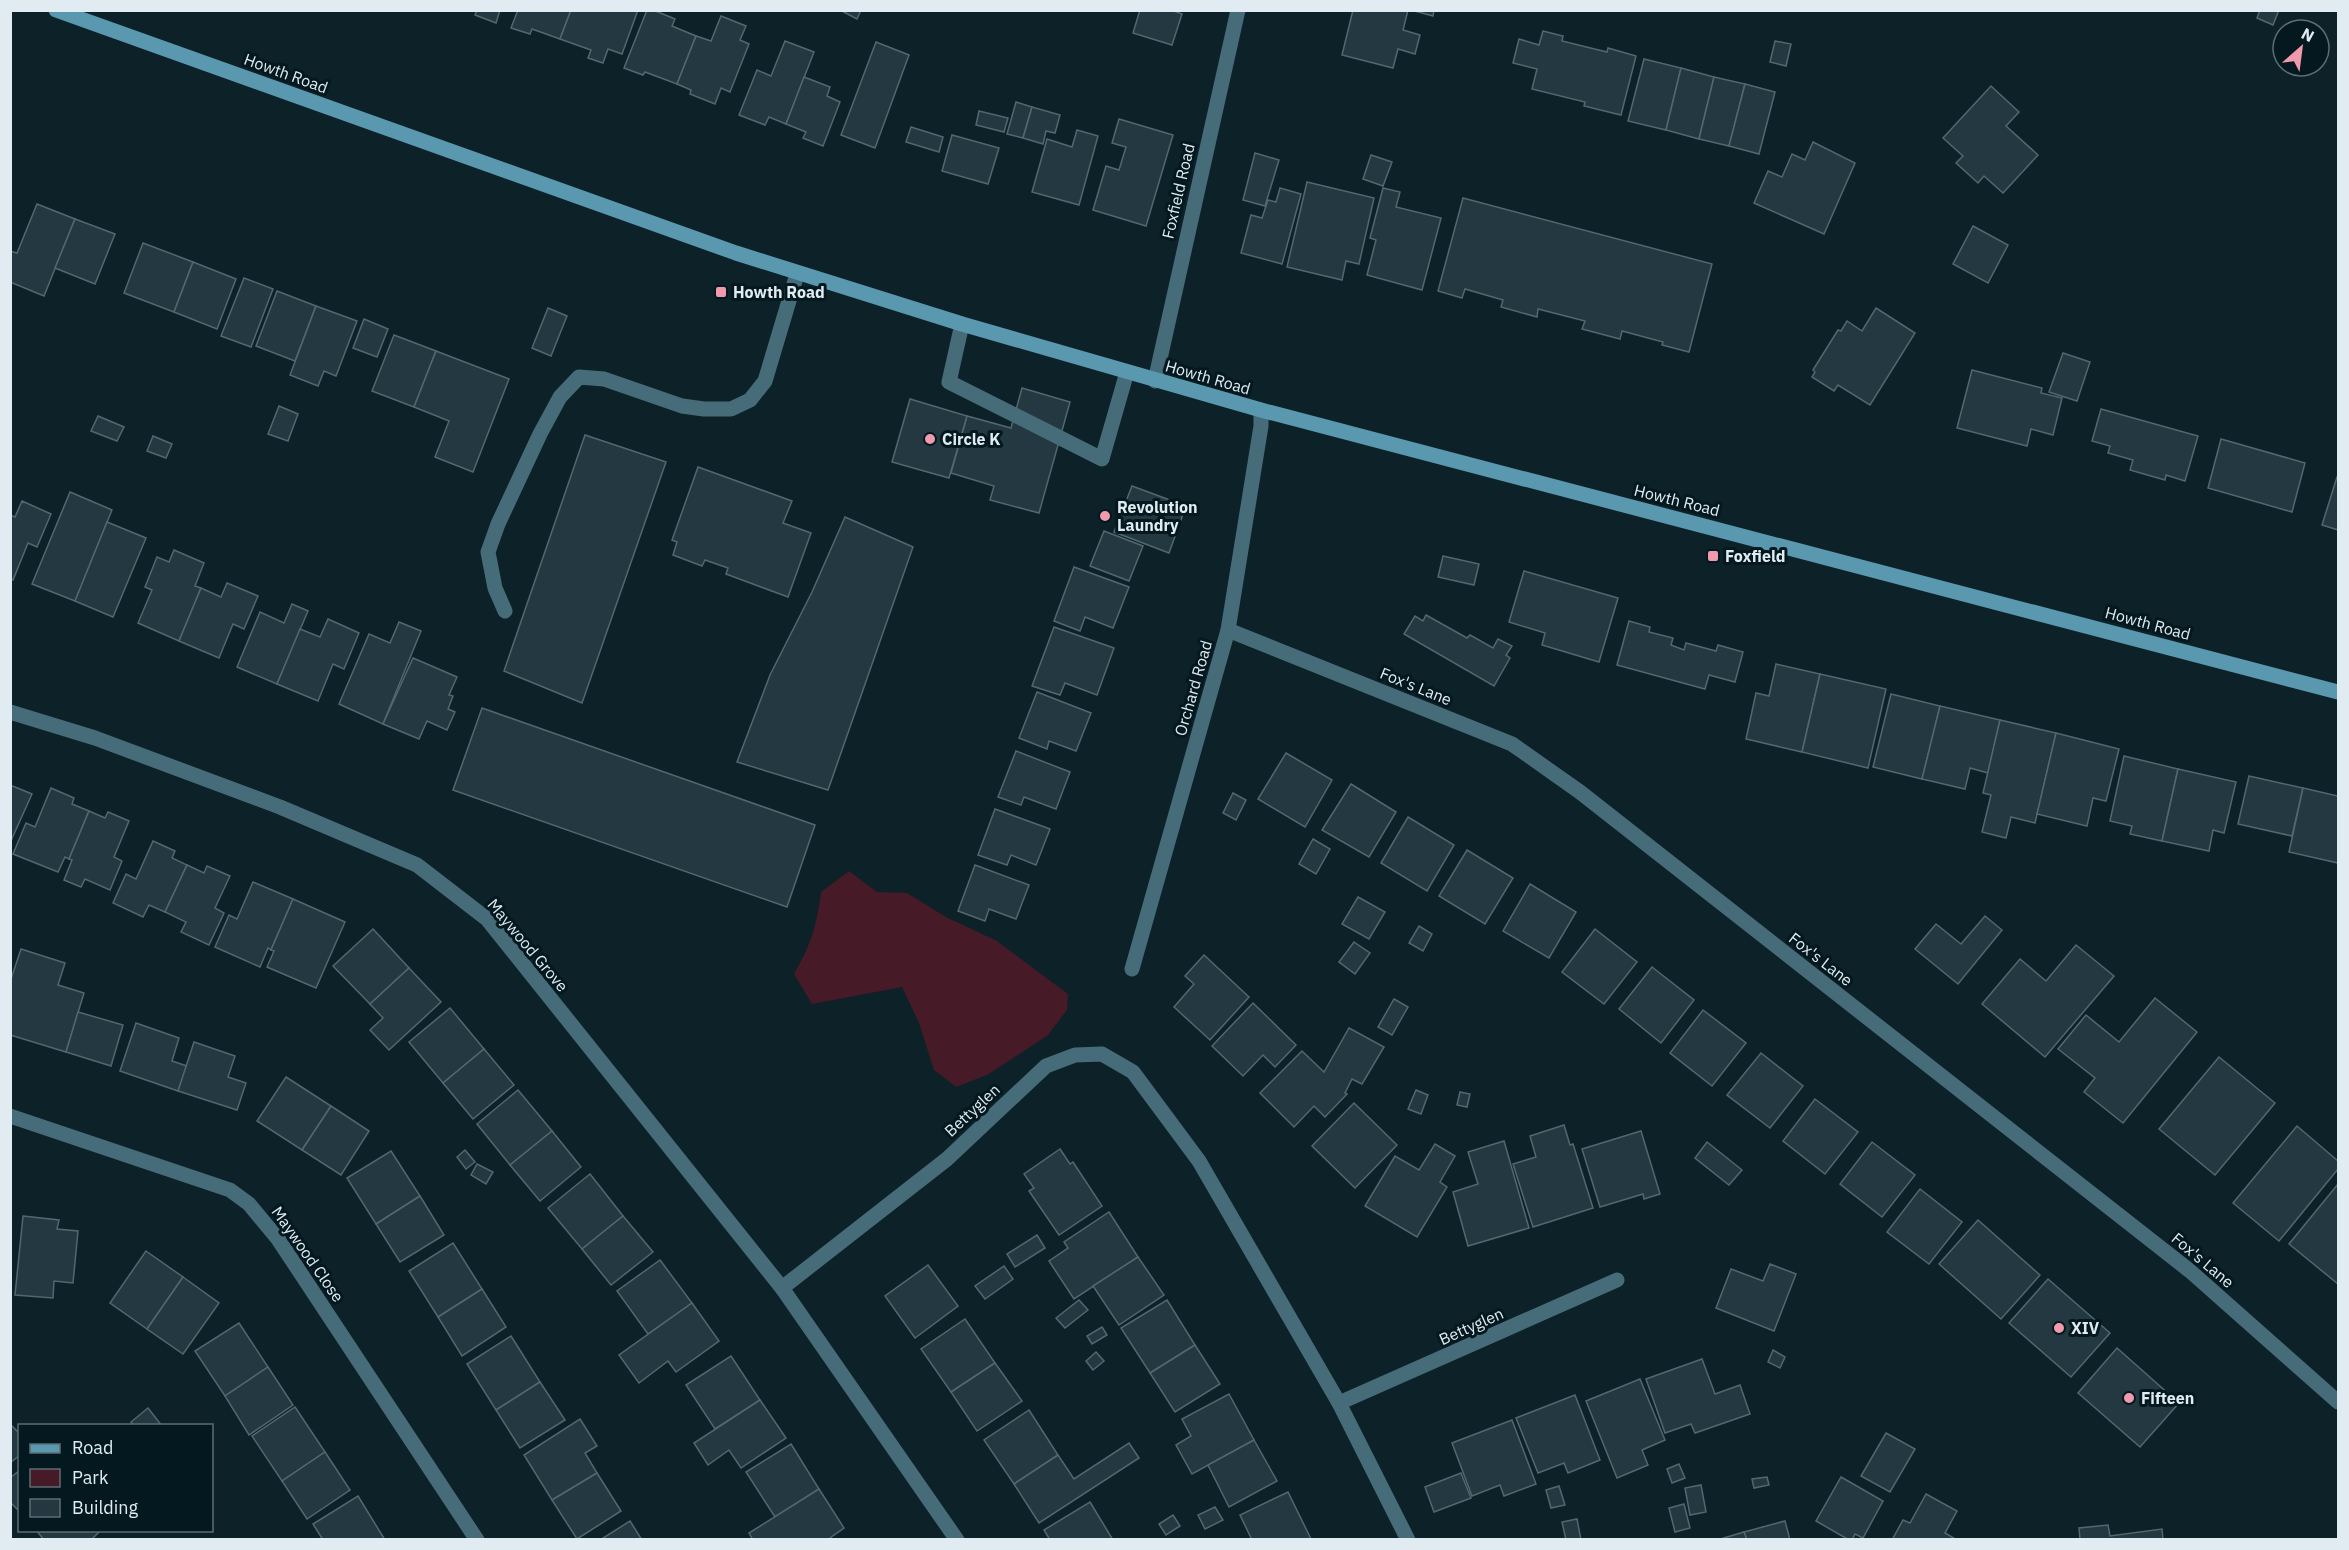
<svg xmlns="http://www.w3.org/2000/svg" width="2349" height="1550" font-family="'IBM Plex Sans',sans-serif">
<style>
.green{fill:#461a26}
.building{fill:#233840;stroke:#526870;stroke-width:1.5}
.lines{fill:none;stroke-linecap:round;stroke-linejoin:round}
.lane{stroke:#466c7a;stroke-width:15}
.street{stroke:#466c7a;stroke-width:15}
.secondary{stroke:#5998af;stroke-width:15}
.poi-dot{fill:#f29aad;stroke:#04181f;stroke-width:2}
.labels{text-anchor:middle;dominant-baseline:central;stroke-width:6;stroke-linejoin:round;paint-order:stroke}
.street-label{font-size:16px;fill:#e0ecf1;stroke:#04181f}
.poi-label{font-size:16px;font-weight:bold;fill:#e0ecf1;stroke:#04181f;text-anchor:start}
</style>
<rect width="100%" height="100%" fill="#0d2128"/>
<path class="green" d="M849,871L877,892L907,893L946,917L997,941L1068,994L1067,1010L1048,1035L989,1074L956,1087L934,1070L919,1023L902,987L812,1004L794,974C811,945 817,924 821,892Z"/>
<g class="building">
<polygon points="477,10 500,10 496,23 475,15"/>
<polygon points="518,10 571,10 560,39 532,29 530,34 511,28"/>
<polygon points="571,10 638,10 622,54 608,49 603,63 588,58 591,50 560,39"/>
<polygon points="647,10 653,10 675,19 672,26 696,36 677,84 645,72 643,75 624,68"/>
<polygon points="840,10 861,10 857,19"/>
<polygon points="1140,10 1171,10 1182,14 1172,45 1133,33"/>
<polygon points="1353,10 1408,10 1403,30 1420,35 1415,54 1398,49 1393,68 1342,55"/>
<polygon points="1411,10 1434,10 1433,16"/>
<polygon points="2260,10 2279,10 2273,25 2257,18"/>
<polygon points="721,16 746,26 740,40 749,44 730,92 721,88 715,104 690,94 691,90 677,84 696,36 711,41"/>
<polygon points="1543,31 1563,36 1562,41 1607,52 1608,48 1636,56 1621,115 1584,106 1585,102 1532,89 1537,69 1513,63 1519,39 1539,45"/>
<polygon points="785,41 814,52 786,124 769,117 765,125 739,115 757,70 771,76"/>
<polygon points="1775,41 1791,44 1786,66 1770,62"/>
<polygon points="876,42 909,55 875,148 841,135"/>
<polygon points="1644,59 1681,68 1666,130 1628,121"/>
<polygon points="1681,68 1714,77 1699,139 1666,130"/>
<polygon points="804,77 830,87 827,96 840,102 823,146 803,138 806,132 786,124"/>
<polygon points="1714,77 1745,84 1729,146 1699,139"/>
<polygon points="1745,84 1775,92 1759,154 1729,146"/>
<polygon points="1991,86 2019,112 2006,126 2038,155 2003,193 1984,176 1978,183 1956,163 1963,156 1943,138"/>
<polygon points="1016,102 1032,107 1023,138 1007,134"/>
<polygon points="1032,107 1060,115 1055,133 1046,131 1043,144 1023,138"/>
<polygon points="979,111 1008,118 1004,132 976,125"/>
<polygon points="1119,119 1173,135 1146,226 1093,210 1106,166 1119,170 1126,147 1112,143"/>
<polygon points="911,127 943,137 939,152 906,142"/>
<polygon points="1077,130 1098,136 1079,205 1032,192 1047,139 1072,147"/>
<polygon points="952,135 999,148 988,184 942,171"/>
<polygon points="1813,142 1855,163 1824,234 1754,203 1768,171 1782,177 1792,154 1805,160"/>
<polygon points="1255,153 1279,160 1265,206 1243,200"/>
<polygon points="1371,155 1392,162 1383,186 1363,179"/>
<polygon points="1307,182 1374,198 1359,264 1346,261 1342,280 1287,267"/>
<polygon points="1280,188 1301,194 1282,264 1241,253 1251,215 1262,218 1268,200 1276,202"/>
<polygon points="1383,188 1400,192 1396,207 1441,218 1422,290 1367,275 1376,240 1370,238"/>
<polygon points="1463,198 1712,264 1689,352 1662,345 1663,342 1622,331 1620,339 1582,329 1585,321 1538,309 1537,317 1501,307 1503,300 1465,289 1462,298 1438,291"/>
<polygon points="37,204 75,219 44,296 10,282 10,251 17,253"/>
<polygon points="75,219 115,234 95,284 55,268"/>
<polygon points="1973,226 2008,245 1988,283 1953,264"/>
<polygon points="143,243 193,262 174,312 124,293"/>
<polygon points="193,262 236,279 217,329 174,312"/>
<polygon points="244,278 273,289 251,347 221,336"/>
<polygon points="277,291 316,306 295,361 256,346"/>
<polygon points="316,306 357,321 336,376 324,371 318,386 290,375"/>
<polygon points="548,308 567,316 551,356 532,348"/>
<polygon points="1876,308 1915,333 1870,405 1838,385 1834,391 1812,377 1815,372 1813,370 1838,330 1841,331 1847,321 1862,331"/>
<polygon points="364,319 388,329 377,357 353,348"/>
<polygon points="394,335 436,351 414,407 372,391"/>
<polygon points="436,351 509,379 473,472 435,457 449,421 414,407"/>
<polygon points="2063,353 2090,362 2077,401 2049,392"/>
<polygon points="1972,370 2042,388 2041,393 2062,398 2053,435 2031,429 2027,446 1957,428"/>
<polygon points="1022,388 1070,402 1039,513 990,500 994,486 951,473 967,416 1011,428"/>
<polygon points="910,399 967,416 949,478 892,462"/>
<polygon points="279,406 298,414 288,441 268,434"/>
<polygon points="2101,409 2198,436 2185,481 2166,475 2165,480 2130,470 2133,460 2108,453 2110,446 2092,441"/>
<polygon points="98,416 124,427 117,441 91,431"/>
<polygon points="585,435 666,462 582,703 504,671"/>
<polygon points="153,436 172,444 166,458 147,451"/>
<polygon points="2221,439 2305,463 2292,512 2208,488"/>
<polygon points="698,467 792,501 783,523 811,533 788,597 726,574 728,568 705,560 702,566 673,555 677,542 672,540"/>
<polygon points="2337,477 2338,477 2338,530 2322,525"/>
<polygon points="1132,486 1186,506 1169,553 1114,532"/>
<polygon points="70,492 112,510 75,601 32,584"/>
<polygon points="22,501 51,514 37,547 28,543 13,580 10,579 10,515 15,517"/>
<polygon points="845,517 913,547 828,790 737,762 770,675 812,592"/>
<polygon points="107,522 146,538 113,617 75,601"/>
<polygon points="1104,531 1143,546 1129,581 1090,566"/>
<polygon points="174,550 204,563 195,586 201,588 179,641 138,623 152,590 145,587 157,557 169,562"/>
<polygon points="1443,556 1479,564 1474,585 1438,577"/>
<polygon points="1074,567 1129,587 1113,628 1085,617 1080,631 1054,621"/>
<polygon points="1524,571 1618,598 1599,662 1542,645 1545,633 1509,622"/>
<polygon points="227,583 258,596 244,629 233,624 219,658 179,641 201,588 221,597"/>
<polygon points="292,604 308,611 277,684 237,667 260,612 284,623"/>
<polygon points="1426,615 1467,638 1470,635 1493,648 1498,639 1512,646 1506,655 1510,658 1494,686 1404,634 1415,616 1423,621"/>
<polygon points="328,619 359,633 344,669 333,664 318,701 277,684 300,629 320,637"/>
<polygon points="1629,621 1650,627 1649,632 1673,638 1671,645 1684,650 1686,643 1716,651 1718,645 1743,652 1735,682 1709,675 1705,689 1617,665"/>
<polygon points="399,622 421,631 383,724 339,704 369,634 390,643"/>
<polygon points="1054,627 1114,648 1097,695 1065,683 1060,695 1032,686"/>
<polygon points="413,658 457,677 449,695 453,696 448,709 455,712 447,730 427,721 419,739 383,724"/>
<polygon points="1776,664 1820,674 1802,752 1746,739 1756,693 1769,696"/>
<polygon points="1820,674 1886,689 1868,768 1802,752"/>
<polygon points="1037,692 1091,713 1076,751 1049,741 1047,749 1019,738"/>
<polygon points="1891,694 1940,706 1922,779 1873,767"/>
<polygon points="1940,706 2000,720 1988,773 1970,768 1965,789 1922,779"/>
<polygon points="482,708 815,825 787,907 453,790"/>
<polygon points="2000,720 2056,733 2035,823 2011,817 2006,838 1982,832 1991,795 1983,793"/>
<polygon points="2056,733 2119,749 2106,801 2093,798 2087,826 2037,814"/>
<polygon points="1016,751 1070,772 1056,809 1024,797 1021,805 998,797"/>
<polygon points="1286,753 1332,780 1305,827 1258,799"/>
<polygon points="2124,756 2178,769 2162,841 2130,834 2132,826 2110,821"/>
<polygon points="2178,769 2236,782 2224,833 2213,830 2209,851 2162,841"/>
<polygon points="2249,776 2303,788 2292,836 2238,824"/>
<polygon points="1351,784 1396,812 1369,857 1322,830"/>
<polygon points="10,785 32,794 10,843"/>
<polygon points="51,788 74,798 72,804 89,811 69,859 65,857 58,872 13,854 26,823 35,827"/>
<polygon points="2303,788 2338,796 2338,863 2289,852"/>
<polygon points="1233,793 1246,800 1236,820 1223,813"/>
<polygon points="995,809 1050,829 1036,865 1011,855 1007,865 978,855"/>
<polygon points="89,811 105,818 108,812 129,821 114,857 122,861 110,890 85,879 81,887 64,880 72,860 69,859"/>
<polygon points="1408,817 1454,845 1427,891 1381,863"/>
<polygon points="1313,839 1330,849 1316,874 1299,864"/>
<polygon points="153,841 175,851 172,858 187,865 165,912 149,905 143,917 113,903 126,874 136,879"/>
<polygon points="1467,850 1513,878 1485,924 1439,896"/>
<polygon points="187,865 204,873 207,866 230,876 215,908 224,913 209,945 181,932 186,922 165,912"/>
<polygon points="975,865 1029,885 1016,919 989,909 985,921 958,911"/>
<polygon points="253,882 293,899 271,950 268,948 260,967 215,947 229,915 237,919"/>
<polygon points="1530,884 1576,912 1549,958 1503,931"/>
<polygon points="1358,897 1385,912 1369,939 1342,924"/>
<polygon points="293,899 345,922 316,988 267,967 274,951 271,950"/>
<polygon points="1985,916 2002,930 1958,984 1915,949 1936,924 1961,944"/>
<polygon points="1419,926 1432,934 1423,951 1409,943"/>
<polygon points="373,929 409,968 370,1004 333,966"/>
<polygon points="1595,929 1637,962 1604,1004 1562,972"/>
<polygon points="1354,942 1370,953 1355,974 1339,962"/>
<polygon points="2076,945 2114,976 2045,1057 1982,1004 2020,959 2046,981"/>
<polygon points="21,949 65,963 58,985 84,993 66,1052 10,1035 10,982"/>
<polygon points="1204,955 1249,997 1210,1040 1174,1007 1194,984 1185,976"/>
<polygon points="1652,967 1694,1000 1661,1043 1619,1009"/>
<polygon points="409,968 441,1002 389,1050 370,1030 383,1018 370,1004"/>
<polygon points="2155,998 2197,1032 2123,1123 2084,1092 2095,1078 2058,1049 2086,1015 2119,1042"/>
<polygon points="1394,999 1408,1007 1392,1035 1378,1027"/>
<polygon points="1253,1003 1296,1045 1275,1067 1263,1055 1243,1076 1212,1046"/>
<polygon points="450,1008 484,1049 443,1083 409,1042"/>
<polygon points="1703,1010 1746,1043 1712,1086 1670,1053"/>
<polygon points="78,1012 123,1025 111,1066 66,1052"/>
<polygon points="136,1023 179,1038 172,1061 187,1066 178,1091 120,1071"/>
<polygon points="1349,1028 1384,1047 1362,1084 1352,1079 1345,1093 1347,1094 1325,1117 1314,1106 1294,1127 1260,1093 1302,1051 1324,1072"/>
<polygon points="194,1042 235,1056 228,1077 246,1083 237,1110 178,1091"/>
<polygon points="484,1049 514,1085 473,1119 443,1083"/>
<polygon points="1761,1053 1803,1086 1770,1128 1727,1095"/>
<polygon points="2219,1057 2275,1103 2215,1175 2159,1129"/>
<polygon points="286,1077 331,1106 302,1150 257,1121"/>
<polygon points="518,1090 552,1131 510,1165 477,1124"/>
<polygon points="1416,1090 1428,1095 1421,1114 1408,1109"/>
<polygon points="1460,1092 1470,1094 1467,1107 1457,1105"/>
<polygon points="1815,1099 1858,1132 1825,1174 1783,1141"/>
<polygon points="1354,1103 1397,1145 1355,1188 1312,1146"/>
<polygon points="331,1106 369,1131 341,1175 302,1150"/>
<polygon points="1564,1125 1570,1145 1573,1144 1593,1208 1533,1227 1513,1164 1536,1157 1530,1136"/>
<polygon points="2297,1126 2338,1161 2338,1169 2279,1241 2233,1203"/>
<polygon points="552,1131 581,1167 540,1201 510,1165"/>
<polygon points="1641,1131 1660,1194 1644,1199 1643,1194 1600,1207 1582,1149"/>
<polygon points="1504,1141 1529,1228 1468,1246 1453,1192 1478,1184 1468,1152"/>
<polygon points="1707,1142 1742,1170 1729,1185 1695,1158"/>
<polygon points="1872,1142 1915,1175 1882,1217 1840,1184"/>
<polygon points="1435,1144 1455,1156 1440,1182 1447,1187 1417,1237 1365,1206 1395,1156 1419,1170"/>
<polygon points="1060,1149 1070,1164 1073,1162 1102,1206 1059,1235 1029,1191 1034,1188 1024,1174"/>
<polygon points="465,1150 475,1162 466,1169 457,1157"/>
<polygon points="391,1151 420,1196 376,1224 347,1178"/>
<polygon points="477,1164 493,1172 486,1184 471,1175"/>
<polygon points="590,1174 623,1216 582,1249 548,1208"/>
<polygon points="2338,1184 2338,1284 2289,1244"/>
<polygon points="1920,1189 1962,1222 1929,1264 1887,1232"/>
<polygon points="420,1196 444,1235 400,1262 376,1224"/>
<polygon points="1109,1212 1138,1257 1074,1299 1049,1261 1068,1248 1064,1242"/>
<polygon points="23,1216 59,1220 57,1229 78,1231 73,1283 54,1281 53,1298 15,1295"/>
<polygon points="623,1216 653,1252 611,1285 582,1249"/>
<polygon points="1978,1220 2040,1275 2001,1319 1939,1264"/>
<polygon points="1037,1235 1045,1248 1015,1267 1007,1254"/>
<polygon points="453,1243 482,1289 438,1317 409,1271"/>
<polygon points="146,1251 183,1277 147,1329 110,1303"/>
<polygon points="1138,1257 1164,1295 1119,1325 1093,1286"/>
<polygon points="660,1260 692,1303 648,1334 617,1291"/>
<polygon points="1770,1264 1796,1274 1774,1331 1716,1308 1731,1269 1763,1281"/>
<polygon points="928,1265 958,1306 915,1338 885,1296"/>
<polygon points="1004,1266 1013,1279 985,1299 975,1286"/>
<polygon points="183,1277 219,1303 183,1354 147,1329"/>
<polygon points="2048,1279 2110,1333 2071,1377 2009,1323"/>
<polygon points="482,1289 506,1327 462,1356 438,1317"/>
<polygon points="1079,1300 1088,1310 1065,1328 1056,1318"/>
<polygon points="1167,1300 1195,1345 1150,1373 1121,1328"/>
<polygon points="692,1303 719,1341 676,1372 668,1361 639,1383 619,1355"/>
<polygon points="965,1319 995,1363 951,1392 921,1349"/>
<polygon points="239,1323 268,1367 225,1396 195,1351"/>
<polygon points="1102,1327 1107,1335 1092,1344 1087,1336"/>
<polygon points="511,1336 540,1382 496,1410 467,1364"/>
<polygon points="1195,1345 1220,1384 1175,1412 1150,1373"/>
<polygon points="2117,1348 2179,1403 2140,1447 2078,1393"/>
<polygon points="1773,1350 1785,1357 1780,1368 1768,1362"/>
<polygon points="1096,1352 1104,1361 1093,1370 1086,1361"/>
<polygon points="731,1356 760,1400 715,1429 686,1385"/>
<polygon points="1702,1359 1715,1394 1740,1385 1750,1414 1695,1433 1691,1424 1665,1433 1646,1379"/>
<polygon points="995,1363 1022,1401 977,1431 951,1392"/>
<polygon points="268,1367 293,1405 249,1435 225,1396"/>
<polygon points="1640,1379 1665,1440 1642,1450 1648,1465 1617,1478 1586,1401"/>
<polygon points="540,1382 565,1420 520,1448 496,1410"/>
<polygon points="1229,1394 1254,1440 1192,1474 1176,1445 1191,1436 1182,1419"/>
<polygon points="1575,1395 1600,1460 1568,1473 1564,1463 1538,1473 1516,1418"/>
<polygon points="760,1400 786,1438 741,1468 729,1450 708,1465 694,1443"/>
<polygon points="295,1407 325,1452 282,1481 252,1436"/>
<polygon points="148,1408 162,1426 134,1426 131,1422"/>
<polygon points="1029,1410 1058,1455 1014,1484 984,1440"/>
<polygon points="580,1419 597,1446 585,1453 597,1473 552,1500 524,1455"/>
<polygon points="1512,1420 1536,1484 1504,1496 1500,1485 1472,1496 1452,1443"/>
<polygon points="10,1424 20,1434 20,1455 10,1463"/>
<polygon points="1886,1433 1915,1449 1890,1492 1861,1476"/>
<polygon points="1254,1440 1277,1481 1229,1507 1208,1465"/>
<polygon points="1129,1443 1139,1458 1039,1523 1014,1484 1058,1455 1074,1479"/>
<polygon points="791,1444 819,1489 775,1517 746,1472"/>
<polygon points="325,1452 350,1490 307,1519 282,1481"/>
<polygon points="1679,1464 1685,1478 1672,1483 1667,1469"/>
<polygon points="20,1470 20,1512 10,1502 10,1478"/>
<polygon points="597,1473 621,1511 577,1539 552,1500"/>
<polygon points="1461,1473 1471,1498 1434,1512 1425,1487"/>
<polygon points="1767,1477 1769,1485 1754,1488 1752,1479"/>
<polygon points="1841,1477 1883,1501 1863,1538 1855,1534 1852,1540 1849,1540 1816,1521"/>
<polygon points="1701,1485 1706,1512 1690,1515 1685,1488"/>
<polygon points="1559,1486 1565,1505 1551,1508 1546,1490"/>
<polygon points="819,1489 844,1528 827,1540 753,1540 749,1533"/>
<polygon points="1288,1492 1311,1539 1252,1540 1240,1515"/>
<polygon points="1926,1494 1957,1511 1945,1533 1957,1540 1892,1540 1903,1520 1910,1523"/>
<polygon points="358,1496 385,1540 323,1540 313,1524"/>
<polygon points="1090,1502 1113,1540 1050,1540 1044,1530"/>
<polygon points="1684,1504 1690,1528 1675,1532 1669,1508"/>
<polygon points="1215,1507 1223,1520 1205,1529 1198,1515"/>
<polygon points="1173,1515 1180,1526 1166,1535 1159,1524"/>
<polygon points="1577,1519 1581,1540 1566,1540 1562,1522"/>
<polygon points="630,1521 642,1540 600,1540"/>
<polygon points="1785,1521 1790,1540 1747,1540 1744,1532"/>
<polygon points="2108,1525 2110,1536 2162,1529 2163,1540 2076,1540 2080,1539 2079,1528"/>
<polygon points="36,1530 101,1530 91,1540 44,1540"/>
<polygon points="1744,1532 1747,1540 1717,1540"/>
</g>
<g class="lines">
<g class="lane">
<polyline points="962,324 949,382 1102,459 1127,372"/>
<polyline points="505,611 495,588 488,552 498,524 540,434 560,397 579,377 604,379 682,406 704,409 731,409 750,400 765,381 797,274"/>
</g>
<g class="street">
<polyline points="1155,381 1238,10"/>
<polyline points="1228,630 1512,744 1580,792 2190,1271 2338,1402"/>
<polyline points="10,712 95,738 280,807 417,865 487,919 782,1288"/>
<polyline points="1132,969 1228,630 1261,426 1261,410"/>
<polyline points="10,1116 230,1190 249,1204 278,1239 477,1540"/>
<polyline points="1339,1403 1617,1280"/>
<polyline points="957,1540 782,1288 947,1159 1046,1066 1075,1055 1102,1054 1133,1072 1199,1161 1339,1403 1408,1540"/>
</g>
<polyline class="secondary" points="56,10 736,253 962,324 1261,410 2338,692"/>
</g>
<g class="poi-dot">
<rect x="715" y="286" width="12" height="12" rx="3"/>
<circle cx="930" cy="439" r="6"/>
<circle cx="1105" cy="516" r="6"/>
<rect x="1707" y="550" width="12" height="12" rx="3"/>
<circle cx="2059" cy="1328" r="6"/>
<circle cx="2129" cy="1398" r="6"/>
</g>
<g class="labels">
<g class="street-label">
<text transform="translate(286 73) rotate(20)">Howth Road</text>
<text transform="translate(1178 191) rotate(-77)">Foxfield Road</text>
<text transform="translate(1208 377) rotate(16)">Howth Road</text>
<text transform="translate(1677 500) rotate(14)">Howth Road</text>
<text transform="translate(2148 623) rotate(15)">Howth Road</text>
<text transform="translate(1416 686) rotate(22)">Fox's Lane</text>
<text transform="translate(1193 688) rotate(-74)">Orchard Road</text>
<text transform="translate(528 945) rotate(50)">Maywood Grove</text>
<text transform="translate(1821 959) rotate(38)">Fox's Lane</text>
<text transform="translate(972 1110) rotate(-43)">Bettyglen</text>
<text transform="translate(308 1254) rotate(55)">Maywood Close</text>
<text transform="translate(2203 1260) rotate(40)">Fox's Lane</text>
<text transform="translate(1471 1326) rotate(-24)">Bettyglen</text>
</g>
<g class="poi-label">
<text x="733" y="292">Howth Road</text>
<text x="942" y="439">Circle K</text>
<text x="1117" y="507">Revolution<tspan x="1117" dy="18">Laundry</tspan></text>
<text x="1725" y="556">Foxfield</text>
<text x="2071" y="1328">XIV</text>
<text x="2141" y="1398">Fifteen</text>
</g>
</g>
<rect width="2349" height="1550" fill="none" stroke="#e0ecf1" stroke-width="24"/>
<rect x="18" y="1424" width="195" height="108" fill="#04181f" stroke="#5c6d73" stroke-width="1.5"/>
<rect x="30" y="1444" width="30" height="9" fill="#5998af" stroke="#5c6d73" stroke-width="1.5"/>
<text x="72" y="1454" font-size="18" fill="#e0ecf1">Road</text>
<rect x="30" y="1469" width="30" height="18" fill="#461a26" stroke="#5c6d73" stroke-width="1.5"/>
<text x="72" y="1484" font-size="18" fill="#e0ecf1">Park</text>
<rect x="30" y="1499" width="30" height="18" fill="#233840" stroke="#5c6d73" stroke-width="1.5"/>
<text x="72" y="1514" font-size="18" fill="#e0ecf1">Building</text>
<g transform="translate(2301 48) rotate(28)"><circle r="28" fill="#04181f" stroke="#5c6d73" stroke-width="1.5"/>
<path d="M0-4.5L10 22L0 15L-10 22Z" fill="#f29aad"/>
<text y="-9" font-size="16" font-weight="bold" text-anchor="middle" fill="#e0ecf1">N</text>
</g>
</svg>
